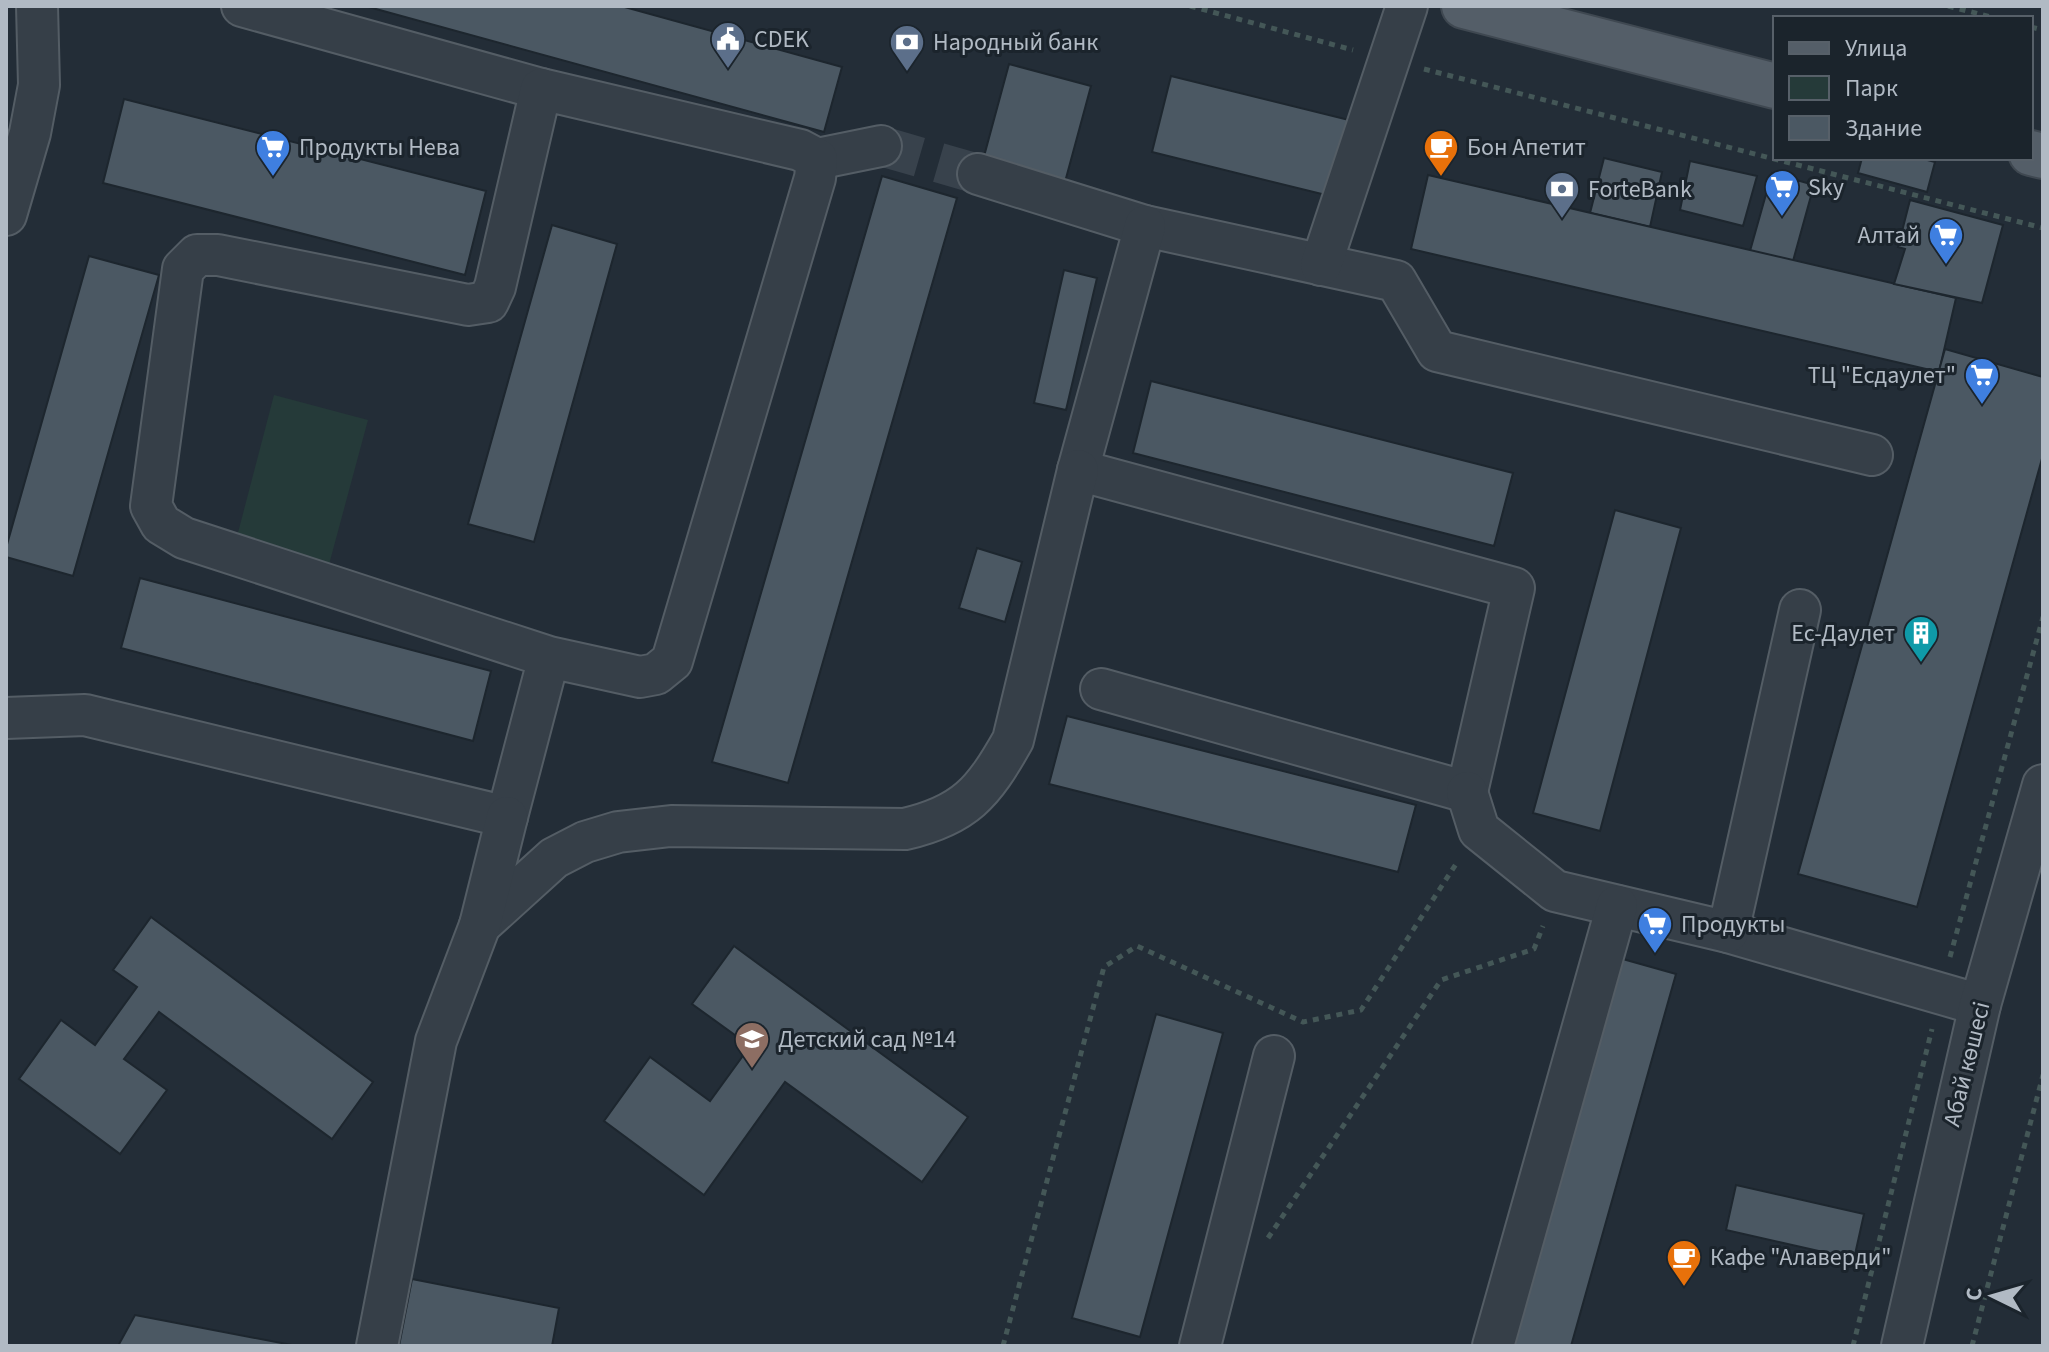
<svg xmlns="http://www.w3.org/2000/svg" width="2049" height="1352" font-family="'Source Sans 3',sans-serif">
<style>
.green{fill:#253a39}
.building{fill:#4b5863;stroke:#1d262e;stroke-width:2}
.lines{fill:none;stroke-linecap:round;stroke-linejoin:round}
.minor-tunnel{stroke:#38424c;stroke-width:40;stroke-dasharray:40 20;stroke-linecap:butt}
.minor-casing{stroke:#545d65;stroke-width:44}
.major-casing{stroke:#3f4851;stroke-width:48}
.path{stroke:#445757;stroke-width:5;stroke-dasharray:6 6;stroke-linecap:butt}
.minor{stroke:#363f48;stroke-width:40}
.major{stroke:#545e68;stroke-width:44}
.labels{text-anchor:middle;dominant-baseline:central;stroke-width:6;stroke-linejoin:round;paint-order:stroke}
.poi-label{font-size:24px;fill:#b1bac4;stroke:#1b242c;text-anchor:start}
.street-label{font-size:24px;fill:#b1bac4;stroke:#1b242c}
</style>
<rect width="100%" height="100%" fill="#232d37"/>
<polygon class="green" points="274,395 368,420 327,572 234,548"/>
<g class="building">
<polygon points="365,6 621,6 842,67 824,132"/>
<polygon points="1009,64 1091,86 1065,182 983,160"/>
<polygon points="1171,76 1349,120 1330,196 1152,152"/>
<polygon points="124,99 486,191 465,275 103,183"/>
<polygon points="1604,158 1662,172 1650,227 1590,213"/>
<polygon points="1862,158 1920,158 1935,162 1927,192 1858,173"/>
<polygon points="1690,161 1757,176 1743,226 1680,210"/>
<polygon points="1772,173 1814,185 1793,261 1750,251"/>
<polygon points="1428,175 1956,298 1939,372 1411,249"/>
<polygon points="882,176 957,198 788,783 712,762"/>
<polygon points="1910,200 2003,225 1982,303 1894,284 1905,249 1898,247"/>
<polygon points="552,225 617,244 534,542 468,524"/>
<polygon points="89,256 159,275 73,576 6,557 6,548"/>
<polygon points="1064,270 1097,278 1066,410 1034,403"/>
<polygon points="1945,349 2043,377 2043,455 1917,907 1798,874"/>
<polygon points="1151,381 1513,473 1494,546 1133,453"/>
<polygon points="1615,510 1681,528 1600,831 1533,813"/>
<polygon points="977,548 1022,562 1005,622 959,608"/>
<polygon points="140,578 491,671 473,741 121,648"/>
<polygon points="1067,716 1416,805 1398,872 1049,784"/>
<polygon points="151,917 373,1082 332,1139 159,1012 124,1059 167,1090 120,1154 19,1079 61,1020 95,1045 137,987 113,970"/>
<polygon points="734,946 968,1117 922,1182 785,1082 704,1195 604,1121 650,1057 710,1101 750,1046 692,1004"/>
<polygon points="1612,956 1676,974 1571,1346 1502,1346"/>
<polygon points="1156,1014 1223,1033 1140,1337 1072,1318"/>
<polygon points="1736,1185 1864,1214 1854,1259 1726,1230"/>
<polygon points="412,1279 559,1308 552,1346 399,1346"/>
<polygon points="135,1315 297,1346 118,1346"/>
</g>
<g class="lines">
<polyline class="minor-tunnel" points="881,146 978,174"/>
<g class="minor-casing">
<g id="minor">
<polyline points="242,6 541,89"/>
<polyline points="817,159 881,146"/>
<polyline points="978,174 1145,226 1396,281 1437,351 1872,455"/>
<polyline points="6,215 30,133 39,85 37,6"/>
<polyline points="1321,265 1407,6"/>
<polyline points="1101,689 1467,792 1514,588 1078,470 1145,226"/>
<polyline points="6,718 85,715 507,817 549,657 184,538 161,524 151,506 183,269 197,255 218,255 468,305 488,302 495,287 541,89 800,150 817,159 815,178 672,661 656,674 640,677 549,657"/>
<polyline points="1467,792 1479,830 1555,891 1728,932 1980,1005"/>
<path d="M480,925L554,858L585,842L618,832L671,826L905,829C965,815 983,793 1013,740L1078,470"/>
<polyline points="1728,932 1800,610"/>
<polyline points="377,1346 436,1041 480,925 507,817"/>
<polyline points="1200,1346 1274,1056"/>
<polyline points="1493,1346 1617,906"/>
<polyline points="1902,1346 1980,1005 2043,785"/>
</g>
</g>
<g class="major-casing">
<g id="major">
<polyline points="1464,6 1775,86"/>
<polyline points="2031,153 2043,156"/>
</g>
</g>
<g class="path">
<polyline points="1190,6 1353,50"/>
<polyline points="1948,6 1995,18"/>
<polyline points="2031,27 2043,30"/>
<polyline points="1424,69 2043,228"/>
<polyline points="1950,957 2043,617"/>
<polyline points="1268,1238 1441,980 1534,949 1543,926"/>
<polyline points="1003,1346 1104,967 1137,946 1303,1022 1361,1010 1458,861"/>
<polyline points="1853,1346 1932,1029"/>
<polyline points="1972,1346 2043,1075"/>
</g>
<use href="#minor" class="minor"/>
<use href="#major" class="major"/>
</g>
<defs>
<g id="civic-pin" transform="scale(1.8)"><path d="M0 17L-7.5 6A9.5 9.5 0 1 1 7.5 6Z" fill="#5c6f8a" stroke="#1b242c"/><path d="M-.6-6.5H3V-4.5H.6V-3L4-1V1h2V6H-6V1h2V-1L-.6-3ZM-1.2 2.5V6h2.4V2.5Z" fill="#fff"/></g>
<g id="bank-pin" transform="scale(1.8)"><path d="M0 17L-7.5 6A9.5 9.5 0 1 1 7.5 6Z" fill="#5c6f8a" stroke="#1b242c"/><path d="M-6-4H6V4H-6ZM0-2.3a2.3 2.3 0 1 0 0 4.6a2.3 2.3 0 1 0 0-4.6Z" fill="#fff"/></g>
<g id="supermarket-pin" transform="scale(1.8)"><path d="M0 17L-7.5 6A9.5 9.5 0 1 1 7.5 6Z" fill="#3f7fe0" stroke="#1b242c"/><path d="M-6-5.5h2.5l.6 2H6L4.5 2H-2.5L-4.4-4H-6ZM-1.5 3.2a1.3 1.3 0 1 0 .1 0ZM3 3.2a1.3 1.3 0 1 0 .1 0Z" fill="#fff"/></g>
<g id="cafe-pin" transform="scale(1.8)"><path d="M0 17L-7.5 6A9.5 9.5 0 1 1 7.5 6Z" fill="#e8710a" stroke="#1b242c"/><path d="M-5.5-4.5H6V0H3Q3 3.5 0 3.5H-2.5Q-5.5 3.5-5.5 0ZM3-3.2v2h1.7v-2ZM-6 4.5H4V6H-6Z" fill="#fff"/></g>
<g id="building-pin" transform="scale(1.8)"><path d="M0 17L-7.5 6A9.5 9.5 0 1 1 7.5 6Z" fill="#0f9aa8" stroke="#1b242c"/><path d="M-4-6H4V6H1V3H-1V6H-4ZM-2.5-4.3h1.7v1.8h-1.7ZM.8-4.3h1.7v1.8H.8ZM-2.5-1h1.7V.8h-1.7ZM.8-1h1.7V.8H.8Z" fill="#fff"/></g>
<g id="school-pin" transform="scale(1.8)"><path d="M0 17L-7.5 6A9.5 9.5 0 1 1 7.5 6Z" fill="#8d6e63" stroke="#1b242c"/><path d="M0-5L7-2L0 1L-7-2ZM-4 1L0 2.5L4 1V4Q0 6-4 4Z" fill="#fff"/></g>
</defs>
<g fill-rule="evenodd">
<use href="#civic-pin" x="728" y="39"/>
<use href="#bank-pin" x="907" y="42"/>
<use href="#supermarket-pin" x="273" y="147"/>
<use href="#cafe-pin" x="1441" y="147"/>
<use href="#supermarket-pin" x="1782" y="187"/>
<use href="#bank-pin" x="1562" y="189"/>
<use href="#supermarket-pin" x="1946" y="235"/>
<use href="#supermarket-pin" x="1982" y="375"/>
<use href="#building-pin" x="1921" y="633"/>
<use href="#supermarket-pin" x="1655" y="924"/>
<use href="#school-pin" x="752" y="1039"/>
<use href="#cafe-pin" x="1684" y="1257"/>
</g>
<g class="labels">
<g class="poi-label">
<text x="754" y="39">CDEK</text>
<text x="933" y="42">Народный банк</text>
<text x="299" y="147">Продукты Нева</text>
<text x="1467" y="147">Бон Апетит</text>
<text x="1808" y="187">Sky</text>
<text x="1588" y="189">ForteBank</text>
<text x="1920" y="235" text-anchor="end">Алтай</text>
<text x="1956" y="375" text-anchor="end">ТЦ "Есдаулет"</text>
<text x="1895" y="633" text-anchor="end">Ес-Даулет</text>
<text x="1681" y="924">Продукты</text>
<text x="778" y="1039">Детский сад №14</text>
<text x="1710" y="1257">Кафе "Алаверди"</text>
</g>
<g class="street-label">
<text transform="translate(1967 1064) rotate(-76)">Абай көшесі</text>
</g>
</g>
<rect width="2049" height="1352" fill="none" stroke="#b1bac4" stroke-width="16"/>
<rect x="1773" y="16" width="260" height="144" fill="#1b242c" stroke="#576069" stroke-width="2"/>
<rect x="1789" y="42" width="40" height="12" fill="#545e68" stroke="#576069" stroke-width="2"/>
<text x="1845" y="56" font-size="24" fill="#b1bac4">Улица</text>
<rect x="1789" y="76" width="40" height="24" fill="#253a39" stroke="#576069" stroke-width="2"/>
<text x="1845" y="96" font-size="24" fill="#b1bac4">Парк</text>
<rect x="1789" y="116" width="40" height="24" fill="#4b5863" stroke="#576069" stroke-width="2"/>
<text x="1845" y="136" font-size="24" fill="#b1bac4">Здание</text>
<g transform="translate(1993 1296) rotate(275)" stroke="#1b242c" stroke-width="6" paint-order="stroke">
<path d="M0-6L14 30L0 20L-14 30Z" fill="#b1bac4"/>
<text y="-12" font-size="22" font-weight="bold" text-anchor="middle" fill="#b1bac4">С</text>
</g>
</svg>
